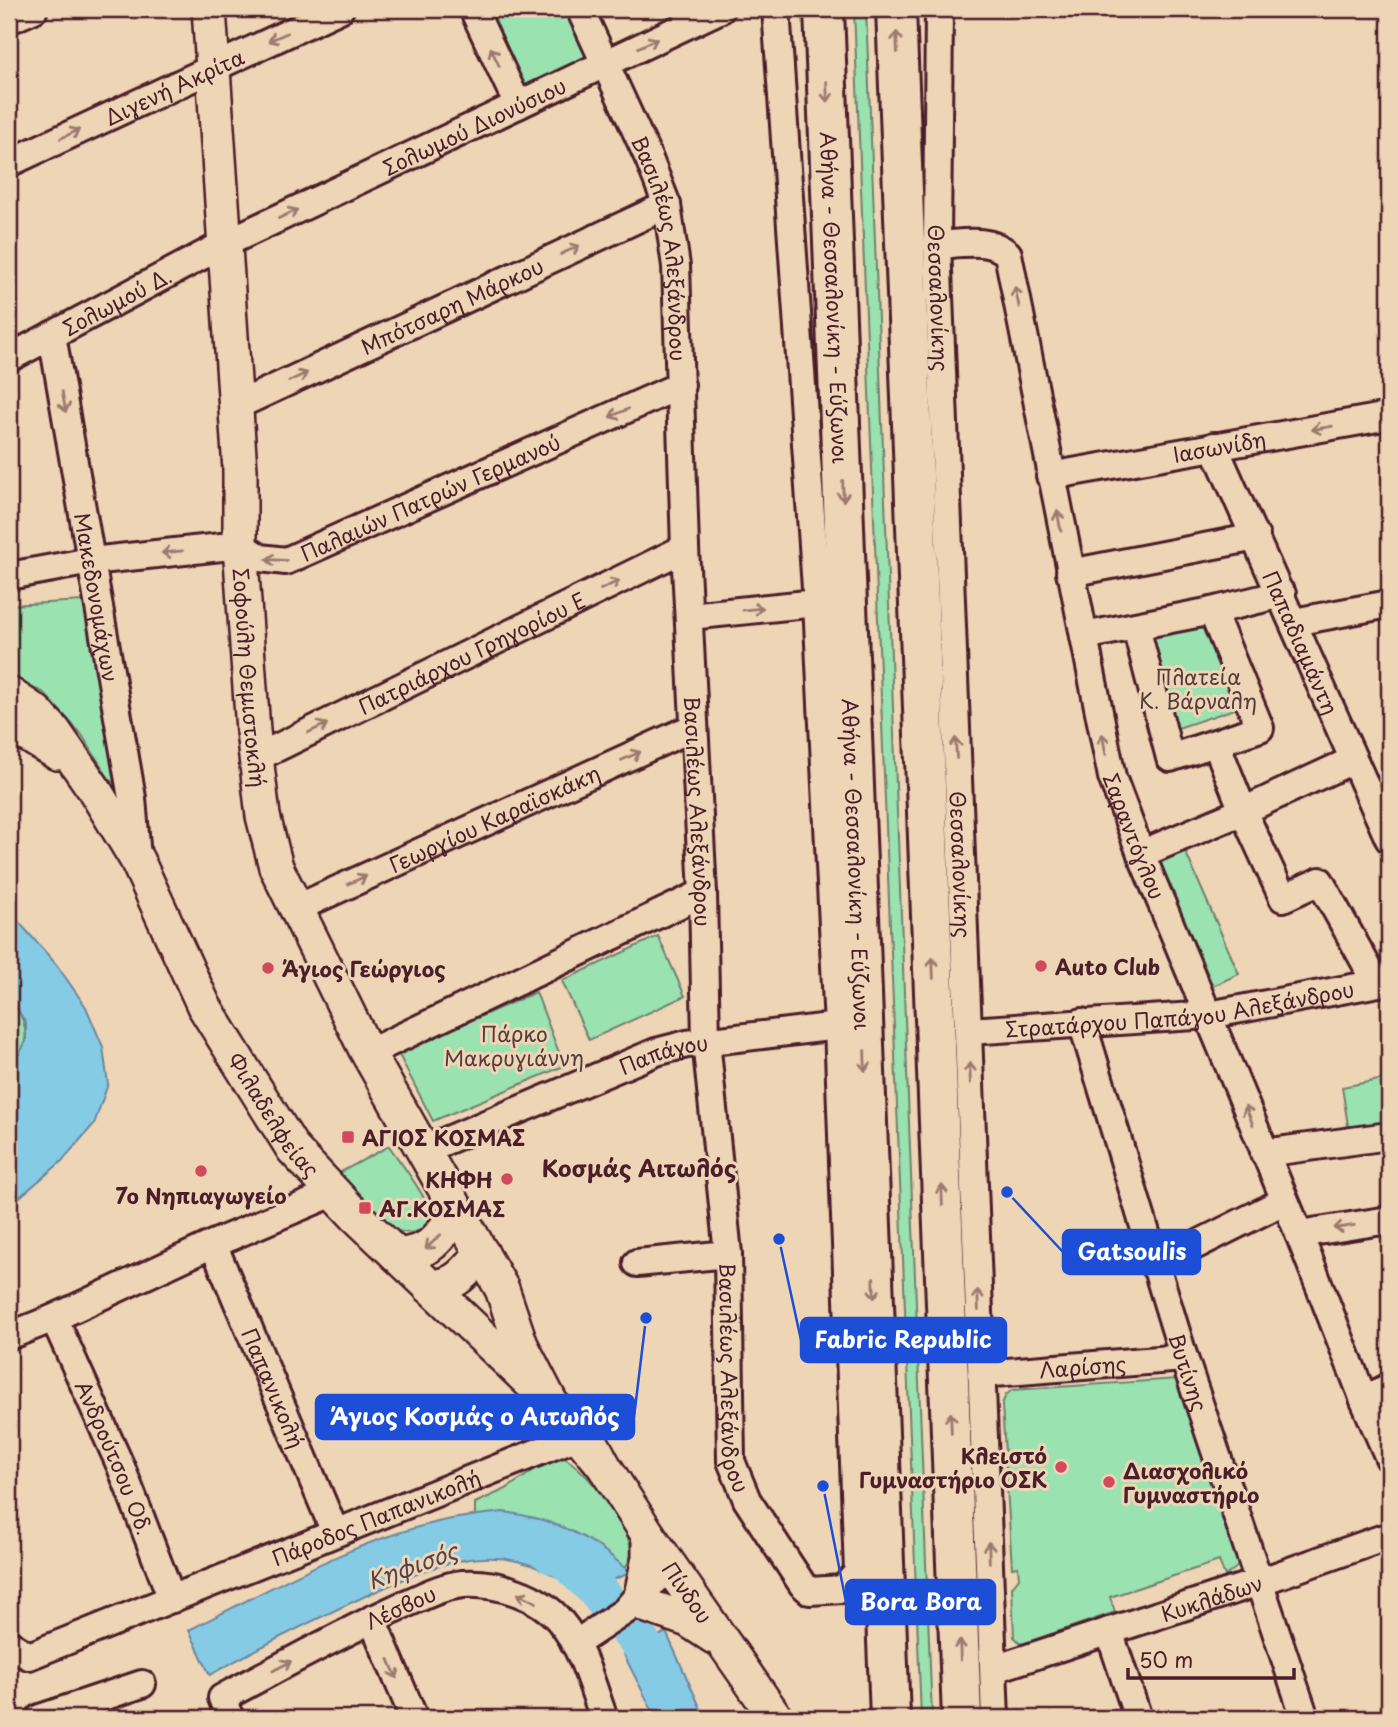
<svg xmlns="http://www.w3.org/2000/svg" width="1398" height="1727" font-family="'Playpen Sans',sans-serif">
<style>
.green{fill:#9ae2b0;stroke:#72806e;stroke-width:2}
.water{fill:#85cbe6;stroke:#6d869b;stroke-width:2}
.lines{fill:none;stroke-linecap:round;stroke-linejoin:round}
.river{stroke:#85cbe6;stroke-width:40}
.minor-casing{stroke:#4a1f2b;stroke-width:32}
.major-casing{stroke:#4a1f2b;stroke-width:38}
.highway-casing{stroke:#4a1f2b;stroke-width:44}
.minor{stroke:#eed5b6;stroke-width:26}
.major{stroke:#eed5b6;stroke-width:33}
.highway{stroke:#eed5b6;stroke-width:38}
.oneway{stroke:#9c7a70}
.poi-dot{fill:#d1495b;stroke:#eed5b6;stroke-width:2.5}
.labels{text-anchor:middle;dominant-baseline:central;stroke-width:6;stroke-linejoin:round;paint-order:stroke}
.street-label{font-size:21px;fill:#4a1f2b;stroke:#eed5b6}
.park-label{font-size:21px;fill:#563c3f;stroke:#eed5b6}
.poi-label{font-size:21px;font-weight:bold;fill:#4a1f2b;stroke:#eed5b6;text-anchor:start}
.neighbourhood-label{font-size:23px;font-weight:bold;fill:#4a1f2b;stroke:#eed5b6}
.water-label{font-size:23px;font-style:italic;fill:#564150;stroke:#eed5b6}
.leader{fill:none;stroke:#1d4ed8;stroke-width:2.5}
.callout-dot{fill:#1d4ed8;stroke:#eed5b6;stroke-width:2.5}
.callout{fill:#1d4ed8;stroke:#1d4ed8;stroke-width:2.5}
.callout-label{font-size:23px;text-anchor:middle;font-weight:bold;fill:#fff}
</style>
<rect width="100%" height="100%" fill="#eed5b6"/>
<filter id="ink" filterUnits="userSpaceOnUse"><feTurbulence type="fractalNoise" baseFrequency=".0143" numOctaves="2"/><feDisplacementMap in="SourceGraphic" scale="14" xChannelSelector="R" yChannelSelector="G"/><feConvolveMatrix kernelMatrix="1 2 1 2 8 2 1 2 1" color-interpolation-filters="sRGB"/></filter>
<g filter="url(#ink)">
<g class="green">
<polygon points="482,9 573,9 596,57 520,91"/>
<polygon points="854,9 866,9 932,1718 921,1718"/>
<polygon points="84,601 118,779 111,782 82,735 43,692 9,678 9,605"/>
<polygon points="1204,621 1241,707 1175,729 1149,634"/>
<polygon points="1185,851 1239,974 1213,986 1159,863"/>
<polygon points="658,936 685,996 589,1040 562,981"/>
<polygon points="536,992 564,1066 433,1121 398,1053"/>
<path d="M9,996C31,1025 31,1044 9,1074Z"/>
<polygon points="1389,1078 1389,1126 1349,1132 1342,1087"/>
<path d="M389,1146C400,1162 423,1191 429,1209C431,1216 428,1224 422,1229C413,1234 403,1233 394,1230L339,1173Z"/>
<polygon points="1178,1379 1238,1561 1237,1567 1225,1576 1219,1561 1110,1597 1115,1612 1022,1644 1014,1637 1012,1587 1019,1578 1018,1567 1012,1568 1002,1404 1006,1395 1012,1390"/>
<path d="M553,1457C559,1457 565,1457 569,1461C590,1475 636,1531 630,1558C630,1561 627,1564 625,1568L593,1544L475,1516V1503L506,1489Z"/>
</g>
<g class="water">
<polygon points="9,911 56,964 86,1007 103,1047 108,1084 94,1124 61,1162 9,1206 9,1074 26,1041 26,1023 9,996"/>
<path d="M503,1512C552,1518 595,1537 630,1573L581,1592C552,1572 521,1556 483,1558C445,1559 407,1578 372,1593C317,1618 263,1645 210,1675L189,1630C267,1591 348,1543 434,1523C456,1517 480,1515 503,1512Z"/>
<polygon points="666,1632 705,1718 656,1718 624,1655"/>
</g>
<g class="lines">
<polyline class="river" points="552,1554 562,1556 595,1588 646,1650 663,1679 680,1718"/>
<g class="minor-casing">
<g id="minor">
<polyline points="473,9 518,105"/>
<path id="s1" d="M580,9L649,159L667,205L676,266L685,548L703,893L706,1041L728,1254L731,1461L747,1500L802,1584L810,1591L843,1589L858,1572L838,1026L817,603L776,9"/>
<path id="s2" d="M939,9L937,245L995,1718"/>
<polyline points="9,20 34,9"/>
<path id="s3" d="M9,163L340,9"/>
<path id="s4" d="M937,245C961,244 989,237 1008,254L1112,777L1141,854L1299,1234L1364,1400L1389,1458"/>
<path id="s5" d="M52,335L132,798L137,858"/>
<path id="s6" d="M9,358L226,243L721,9"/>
<path id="s7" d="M236,406L667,205"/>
<path id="s8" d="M1214,446L1389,839"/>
<path id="s9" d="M1050,476L1389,416"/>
<polyline points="1070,573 1256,537"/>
<path id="s10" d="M9,576L91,561L240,545L260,558L286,561L681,385"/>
<polyline points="689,616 817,603"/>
<polyline points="1294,622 1389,604"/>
<polyline points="1136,627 1170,758 1260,728 1212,611"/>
<polyline points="1084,636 1212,611 1282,594"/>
<polyline points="1216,743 1243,811 1283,898 1320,881 1376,982"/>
<path id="s11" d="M256,758L685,548"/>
<polyline points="1141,854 1243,811 1353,760"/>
<path id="s12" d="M295,909L694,727"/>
<path id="s13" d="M1082,1022L1184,1358L1305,1718"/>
<path id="s14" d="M969,1031L1209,1015L1389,981"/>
<polyline points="368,1053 703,893"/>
<path id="s15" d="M422,1151L656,1052L687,1044L838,1026"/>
<polyline points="1264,1153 1389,1136"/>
<polyline points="1299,1234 1389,1220"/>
<path id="s16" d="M213,1244L335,1532"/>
<polyline points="637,1263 728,1254"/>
<polyline points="1154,1266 1284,1201"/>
<path id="s17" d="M54,1318L121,1467L172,1599"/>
<polyline points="9,1336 54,1318 213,1244 333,1193"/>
<path id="s18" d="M981,1374L1184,1358"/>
<polyline points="1364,1400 1389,1387"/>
<polyline points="372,1619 414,1718"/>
<polyline points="1109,1631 1138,1718"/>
<path id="s19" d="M9,1644L29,1656L578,1436"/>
<polyline points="575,1644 625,1611 642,1591 656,1580"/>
<path id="s20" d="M994,1669L1259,1582L1389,1536"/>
<polyline points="40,1718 142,1684"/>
<path id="s21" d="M230,1718L222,1698C282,1666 341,1633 403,1605C422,1597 442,1586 463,1584C496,1582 539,1595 560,1621C583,1648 592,1686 604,1718"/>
</g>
</g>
<g class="major-casing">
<g id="major">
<path id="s22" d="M209,9L240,470V545L253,731L263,816L276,867L365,1048L502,1289L521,1345L551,1403L604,1466"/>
<path id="s23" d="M9,694L36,712L54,731L94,789L137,860L204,1006L293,1149L355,1215L530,1382"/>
<polyline points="9,724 57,753"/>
<path d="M398,1256C436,1250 435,1240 458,1213"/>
<path d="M429,1286C455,1288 466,1271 482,1253"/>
<path id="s24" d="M594,1447L604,1466L649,1536L776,1718"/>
<polyline points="642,1591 649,1558 649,1536"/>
<polyline points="647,1606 688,1620 714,1637"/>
</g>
</g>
<g class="highway-casing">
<g id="highway">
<path id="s25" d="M824,9L890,1718"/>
<polyline points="896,9 962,1718"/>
</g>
</g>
<use href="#minor" class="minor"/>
<use href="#major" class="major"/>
<use href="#highway" class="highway"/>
</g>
<defs><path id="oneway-shaft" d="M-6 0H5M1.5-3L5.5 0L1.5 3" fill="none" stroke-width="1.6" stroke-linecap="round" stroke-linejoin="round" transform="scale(1.75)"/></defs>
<g class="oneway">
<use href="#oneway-shaft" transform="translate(278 37) rotate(156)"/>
<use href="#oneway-shaft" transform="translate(897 42) rotate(-92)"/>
<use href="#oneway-shaft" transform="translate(648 43) rotate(-25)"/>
<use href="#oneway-shaft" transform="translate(495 57) rotate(-115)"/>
<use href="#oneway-shaft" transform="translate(827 92) rotate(88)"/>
<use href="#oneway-shaft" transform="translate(70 134) rotate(-25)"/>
<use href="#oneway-shaft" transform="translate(288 214) rotate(-25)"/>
<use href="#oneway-shaft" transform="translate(570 250) rotate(-25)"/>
<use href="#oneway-shaft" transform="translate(1017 297) rotate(-102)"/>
<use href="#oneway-shaft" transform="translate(298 377) rotate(-25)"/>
<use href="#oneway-shaft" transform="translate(64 402) rotate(80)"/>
<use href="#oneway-shaft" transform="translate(619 413) rotate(156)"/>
<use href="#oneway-shaft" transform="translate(1322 428) rotate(170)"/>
<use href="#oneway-shaft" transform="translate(843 491) rotate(88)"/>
<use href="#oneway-shaft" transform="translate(1059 521) rotate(-101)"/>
<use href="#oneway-shaft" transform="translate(172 552) rotate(174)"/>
<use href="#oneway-shaft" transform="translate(276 560) rotate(-178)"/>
<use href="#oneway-shaft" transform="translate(610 585) rotate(-26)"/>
<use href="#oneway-shaft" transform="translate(753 609) rotate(-6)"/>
<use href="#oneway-shaft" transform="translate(318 728) rotate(-26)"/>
<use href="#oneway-shaft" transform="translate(1104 744) rotate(-100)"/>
<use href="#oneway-shaft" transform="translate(956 748) rotate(-93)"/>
<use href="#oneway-shaft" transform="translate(631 756) rotate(-24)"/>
<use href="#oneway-shaft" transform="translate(357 880) rotate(-24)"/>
<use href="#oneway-shaft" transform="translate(933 968) rotate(-92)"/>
<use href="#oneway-shaft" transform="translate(865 1061) rotate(88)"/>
<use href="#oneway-shaft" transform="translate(970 1073) rotate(-92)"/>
<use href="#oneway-shaft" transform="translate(1249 1115) rotate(-112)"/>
<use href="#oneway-shaft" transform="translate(942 1195) rotate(-92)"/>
<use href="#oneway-shaft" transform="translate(1344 1227) rotate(171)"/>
<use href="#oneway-shaft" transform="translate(433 1242) rotate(137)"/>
<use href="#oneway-shaft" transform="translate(874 1288) rotate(88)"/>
<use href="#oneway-shaft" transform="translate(978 1300) rotate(-92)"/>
<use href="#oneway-shaft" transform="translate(951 1423) rotate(-92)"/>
<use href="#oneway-shaft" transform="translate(989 1552) rotate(-92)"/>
<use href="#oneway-shaft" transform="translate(527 1598) rotate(-154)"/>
<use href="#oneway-shaft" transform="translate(960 1650) rotate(-92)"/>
<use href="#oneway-shaft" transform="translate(282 1666) rotate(-28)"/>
<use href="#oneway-shaft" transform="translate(393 1669) rotate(67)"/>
</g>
</g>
<g class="poi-dot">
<circle cx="1041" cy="966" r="7"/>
<circle cx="268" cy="968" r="7"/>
<rect x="341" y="1130" width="14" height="14" rx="3.5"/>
<circle cx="201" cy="1171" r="7"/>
<circle cx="507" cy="1179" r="7"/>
<rect x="358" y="1201" width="14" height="14" rx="3.5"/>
<circle cx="1061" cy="1467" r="7"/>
<circle cx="1109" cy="1482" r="7"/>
</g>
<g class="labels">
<g class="street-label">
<text stroke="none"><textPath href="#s3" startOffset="182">Διγενή Ακρίτα</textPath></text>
<text stroke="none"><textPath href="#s6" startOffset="520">Σολωμού Διονύσιου</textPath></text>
<text stroke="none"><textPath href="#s1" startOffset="256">Βασιλέως Αλεξάνδρου</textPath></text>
<text stroke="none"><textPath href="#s25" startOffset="289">Αθήνα - Θεσσαλονίκη - Εύζωνοι</textPath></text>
<text stroke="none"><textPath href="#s2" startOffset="289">Θεσσαλονίκης</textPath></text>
<text stroke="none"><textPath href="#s6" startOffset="122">Σολωμού Δ.</textPath></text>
<text stroke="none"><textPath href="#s7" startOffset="238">Μπότσαρη Μάρκου</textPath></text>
<text stroke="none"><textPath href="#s9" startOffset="172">Ιασωνίδη</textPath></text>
<text stroke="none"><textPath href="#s10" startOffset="441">Παλαιών Πατρών Γερμανού</textPath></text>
<text stroke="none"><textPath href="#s5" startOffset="266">Μακεδονομάχων</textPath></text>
<text stroke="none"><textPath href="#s8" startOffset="215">Παπαδιαμάντη</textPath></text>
<text stroke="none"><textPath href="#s11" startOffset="240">Πατριάρχου Γρηγορίου Ε</textPath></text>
<text stroke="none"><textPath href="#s22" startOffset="670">Σοφούλη Θεμιστοκλή</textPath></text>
<text stroke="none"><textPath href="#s1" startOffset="822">Βασιλέως Αλεξάνδρου</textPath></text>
<text stroke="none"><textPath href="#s12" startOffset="219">Γεωργίου Καραϊσκάκη</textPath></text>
<text stroke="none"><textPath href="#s4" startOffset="670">Σαραντόγλου</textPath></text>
<text stroke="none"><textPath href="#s25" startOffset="856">Αθήνα - Θεσσαλονίκη - Εύζωνοι</textPath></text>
<text stroke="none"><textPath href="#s2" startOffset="856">Θεσσαλονίκης</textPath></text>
<text stroke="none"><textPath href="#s14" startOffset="212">Στρατάρχου Παπάγου Αλεξάνδρου</textPath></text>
<text stroke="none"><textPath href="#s15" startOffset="261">Παπάγου</textPath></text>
<text stroke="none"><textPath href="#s23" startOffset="502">Φιλαδελφείας</textPath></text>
<text stroke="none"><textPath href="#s18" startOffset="102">Λαρίσης</textPath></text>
<text stroke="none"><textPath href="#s13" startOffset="366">Βυτίνης</textPath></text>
<text stroke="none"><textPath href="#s1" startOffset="1390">Βασιλέως Αλεξάνδρου</textPath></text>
<text stroke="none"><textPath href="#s16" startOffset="156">Παπανικολή</textPath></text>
<text stroke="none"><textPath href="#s17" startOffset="152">Ανδρούτσου Οδ.</textPath></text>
<text stroke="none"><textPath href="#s19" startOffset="397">Πάροδος Παπανικολή</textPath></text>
<text stroke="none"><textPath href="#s24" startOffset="173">Πίνδου</textPath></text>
<text stroke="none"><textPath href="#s20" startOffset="229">Κυκλάδων</textPath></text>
<text stroke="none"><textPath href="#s21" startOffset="222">Λέσβου</textPath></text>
</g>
<g class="park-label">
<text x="1198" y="676">Πλατεία<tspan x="1198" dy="24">Κ. Βάρναλη</tspan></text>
<text x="514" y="1033">Πάρκο<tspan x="514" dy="24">Μακρυγιάννη</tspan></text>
</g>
<g class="poi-label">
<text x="1055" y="966">Auto Club</text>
<text x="282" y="968">Άγιος Γεώργιος</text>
<text x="362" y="1137">ΑΓΙΟΣ ΚΟΣΜΑΣ</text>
<text x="493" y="1179" text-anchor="end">ΚΗΦΗ</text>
<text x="201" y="1195" text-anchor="middle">7ο Νηπιαγωγείο</text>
<text x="379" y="1208">ΑΓ.ΚΟΣΜΑΣ</text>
<text x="1047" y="1455" text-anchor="end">Κλειστό<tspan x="1047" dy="24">Γυμναστήριο ΟΣΚ</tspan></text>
<text x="1123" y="1470">Διασχολικό<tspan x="1123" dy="24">Γυμναστήριο</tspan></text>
</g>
<g class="neighbourhood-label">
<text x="639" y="1167">Κοσμάς Αιτωλός</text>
</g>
<g class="water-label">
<text transform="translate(412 1565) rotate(-20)">Κηφισός</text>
</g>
</g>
<path class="leader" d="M1007 1192L1063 1252M779 1239L801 1340M646 1318L634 1417M823 1486L846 1602"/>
<g class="callout-dot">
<circle cx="1007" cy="1192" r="7"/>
<circle cx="779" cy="1239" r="7"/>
<circle cx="646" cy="1318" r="7"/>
<circle cx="823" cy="1486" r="7"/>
</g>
<g class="callout">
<rect x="1063" y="1230" width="137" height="44" rx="7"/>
<rect x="801" y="1318" width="205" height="44" rx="7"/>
<rect x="316" y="1395" width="318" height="44" rx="7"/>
<rect x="846" y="1580" width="149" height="44" rx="7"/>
</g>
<g class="callout-label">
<text x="1132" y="1260">Gatsoulis</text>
<text x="903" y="1348">Fabric Republic</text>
<text x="475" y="1425">Άγιος Κοσμάς ο Αιτωλός</text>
<text x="921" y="1610">Bora Bora</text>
</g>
<rect width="1398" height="1727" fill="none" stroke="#eed5b6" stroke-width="35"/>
<rect x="18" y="18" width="1363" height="1692" fill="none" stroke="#4a1f2b" stroke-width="2.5" filter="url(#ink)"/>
<path d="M1128 1668v10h166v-10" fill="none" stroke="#4a1f2b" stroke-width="3.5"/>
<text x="1139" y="1668" font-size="21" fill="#4a1f2b" stroke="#eed5b6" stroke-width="5" paint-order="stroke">50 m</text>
</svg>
